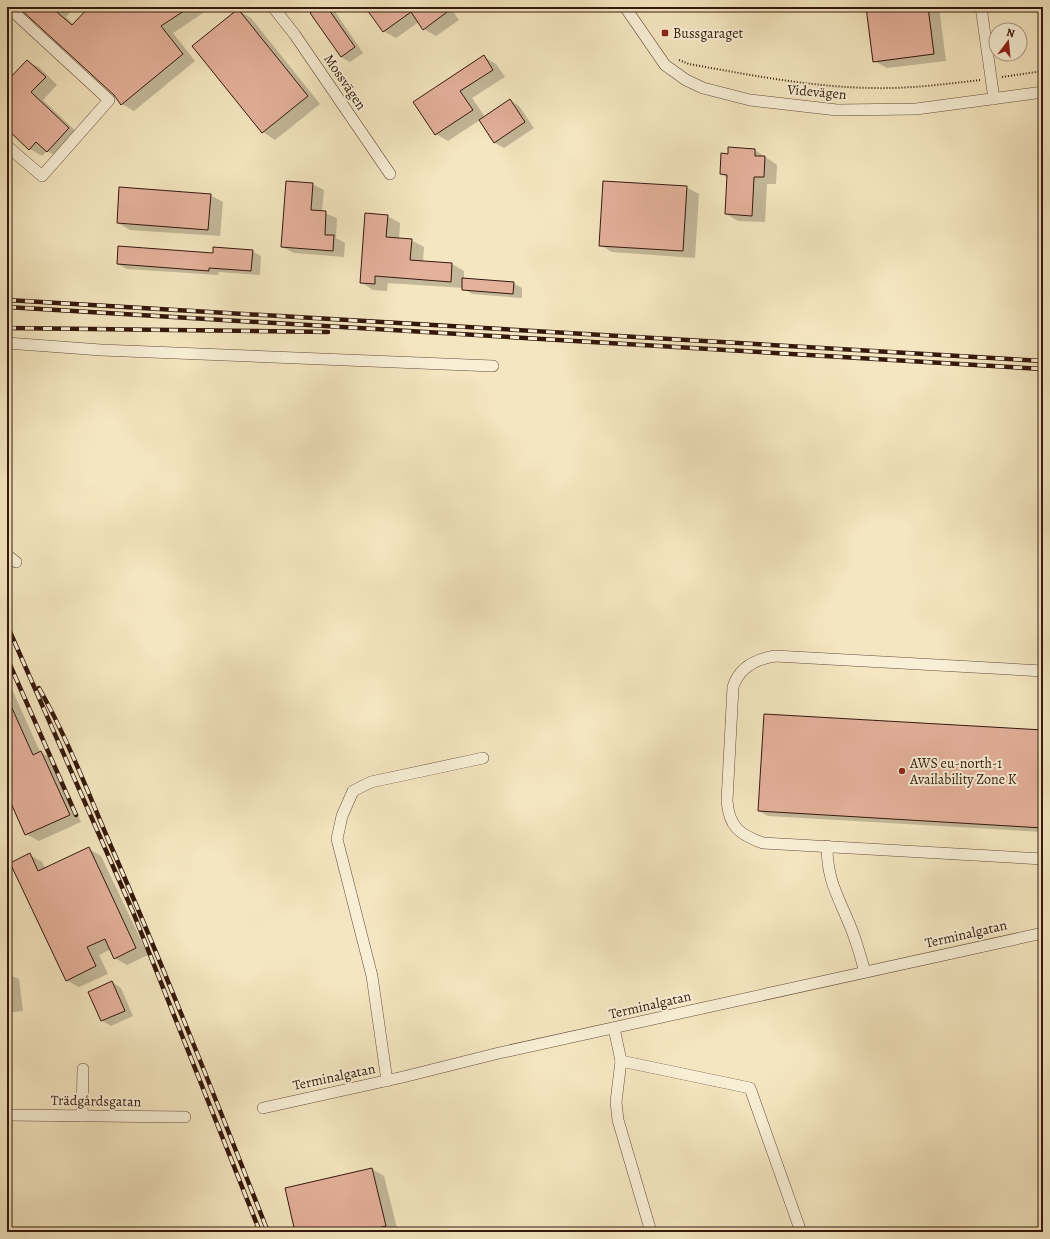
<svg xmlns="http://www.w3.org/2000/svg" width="1050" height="1239" font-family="Alegreya,serif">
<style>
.shadow{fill:#0003}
.building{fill:#e4b19b;stroke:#35180c}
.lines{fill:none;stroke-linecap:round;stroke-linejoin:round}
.minor-casing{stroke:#654c39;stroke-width:12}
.path{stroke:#35180c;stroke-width:2;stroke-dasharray:1 2;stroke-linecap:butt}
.minor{stroke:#f8efd6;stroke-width:11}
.rail-casing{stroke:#35180c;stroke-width:4.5}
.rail{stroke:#f8efd6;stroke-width:3;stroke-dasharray:9;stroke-linecap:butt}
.poi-dot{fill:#8f2418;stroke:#f8efd6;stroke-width:1.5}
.labels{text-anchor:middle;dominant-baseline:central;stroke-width:4;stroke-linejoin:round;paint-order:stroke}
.poi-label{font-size:14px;fill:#35180c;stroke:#f8efd6;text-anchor:start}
.street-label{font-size:14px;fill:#35180c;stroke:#f8efd6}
</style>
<rect width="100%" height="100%" fill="#f4e6c0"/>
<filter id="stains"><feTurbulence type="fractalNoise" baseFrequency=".005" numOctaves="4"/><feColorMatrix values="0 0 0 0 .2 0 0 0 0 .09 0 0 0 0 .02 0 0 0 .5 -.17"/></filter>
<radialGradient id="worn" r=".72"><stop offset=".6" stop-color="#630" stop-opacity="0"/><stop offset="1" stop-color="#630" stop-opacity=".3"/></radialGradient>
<g class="shadow">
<polygon points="20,7 75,7 66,17 74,25 91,7 212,7 173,33 195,61 134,111 122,104 114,94"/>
<polygon points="321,7 328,7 334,10 363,53 350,62 341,57"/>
<polygon points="366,7 450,7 459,20 436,36 424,29 419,22 396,38 383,31"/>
<polygon points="867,7 939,7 946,61 887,68 874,61"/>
<polygon points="1037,7 1043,7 1043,40"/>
<polygon points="238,10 251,18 320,104 275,140 263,132 194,46"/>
<polygon points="484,57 496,64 505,77 472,98 485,117 510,100 519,106 534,128 504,148 495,143 480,120 448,141 436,134 415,102"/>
<polygon points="27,61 40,68 57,85 43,100 81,136 60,158 47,151 42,156 30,149 7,128 7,82"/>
<polygon points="729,148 755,150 777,165 776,184 767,184 765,222 738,221 726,214 728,178 721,174 729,155"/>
<polygon points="312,184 324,190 322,212 337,218 336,238 345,243 344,257 294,253 282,247"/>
<polygon points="686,187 699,194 695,258 612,252 600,245"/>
<polygon points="210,195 223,202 220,236 130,230 118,223"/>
<polygon points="387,216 400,223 399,239 411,240 424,247 423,262 452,264 464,271 464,279 513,283 522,288 522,298 472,294 463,288 388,283 387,291 373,290 361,282"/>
<polygon points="252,251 261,256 260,275 219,272 218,275 127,269 118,264"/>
<polygon points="7,661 10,667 7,668"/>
<polygon points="7,678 40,752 53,759 81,822 39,841 26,834 7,791"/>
<polygon points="1043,731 1043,832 768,816 759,811"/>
<polygon points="89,849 101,856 148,955 127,965 115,958 111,949 99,955 108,974 79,987 66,980 30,855 42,862 46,869"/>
<polygon points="7,974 19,979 23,1011 7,1013"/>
<polygon points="112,982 121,988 133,1016 111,1026 102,1021"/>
<polygon points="372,1169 384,1176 398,1232 296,1232"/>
</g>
<g class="building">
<polygon points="18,7 51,7 72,25 89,7 190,7 161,26 183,54 121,105 114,95"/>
<polygon points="320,7 327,7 355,47 341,57 310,13"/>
<polygon points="365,7 444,7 447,12 423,30 411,12 383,32"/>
<polygon points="866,7 928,7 934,54 873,62"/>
<polygon points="238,9 308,96 262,133 192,46"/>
<polygon points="484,55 493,70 460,91 473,110 435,135 413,102"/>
<polygon points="27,60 46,77 31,92 69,128 47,152 36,142 29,150 7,129 7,81"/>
<polygon points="510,99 525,122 494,143 479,120"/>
<polygon points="728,147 755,149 755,156 765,156 764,177 754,177 752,216 725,214 727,175 720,174 721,153 728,154"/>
<polygon points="286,181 313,183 311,210 326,211 325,235 334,235 333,251 281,247"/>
<polygon points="603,181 687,186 683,251 599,246"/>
<polygon points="119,187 211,194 208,230 117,223"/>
<polygon points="365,213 388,215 386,237 412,239 410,260 452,263 451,282 375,276 375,284 360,283"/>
<polygon points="118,246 213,253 213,247 253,250 251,271 209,268 209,271 117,264"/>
<polygon points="462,278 514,282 513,294 462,290"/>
<polygon points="7,697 33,755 41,751 70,815 25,835 7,794"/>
<polygon points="764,714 1043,730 1043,828 758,811"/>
<polygon points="89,847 136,948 114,959 105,939 87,947 96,966 66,981 10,863 30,853 38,871"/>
<polygon points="112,981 125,1011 101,1021 88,992"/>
<polygon points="372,1168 386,1226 362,1232 295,1232 285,1188"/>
</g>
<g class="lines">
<g class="minor-casing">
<g id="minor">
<polyline points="273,7 295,35 390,174"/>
<polyline points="625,7 665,65 686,80 703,88 750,100 837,110 916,109 1043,92"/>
<polyline points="981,7 994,99"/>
<polyline points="7,146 42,176 109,100 8,7"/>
<polyline points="7,343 101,350 493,366"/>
<polyline points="7,555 16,562"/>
<path d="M1043,671L775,656C756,659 739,668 733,687L727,801C729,827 740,835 763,843L1043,859"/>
<path d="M827,846C827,881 839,898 851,928C857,943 861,958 865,972"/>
<polyline points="614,1028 621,1061 616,1102 618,1120 651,1232"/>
<polyline points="621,1061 750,1088 801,1232"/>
<polyline points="387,1081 372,976 337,839 342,816 353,791 371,782 483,758"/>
<polyline points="263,1108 403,1077 499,1053 1043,933"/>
<polyline points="7,1115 185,1117"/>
<polyline points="82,1116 83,1069"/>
</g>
</g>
<g class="path">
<path d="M679,60L689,64C750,75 811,87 872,88C909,89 945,84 981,80"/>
<polyline points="1002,77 1043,71"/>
</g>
<use href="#minor" class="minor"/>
<g class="rail-casing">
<g id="rail">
<polyline points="7,300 1043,361"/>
<polyline points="7,307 1043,369"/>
<polyline points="7,328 328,332"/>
<polyline points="7,625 133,912 260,1232"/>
<polyline points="7,658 76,815"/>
<path d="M39,688C69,741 90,798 114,853C168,978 218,1105 268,1232"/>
</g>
</g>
<use href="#rail" class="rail"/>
</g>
<g class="poi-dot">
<rect x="661" y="29" width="8" height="8" rx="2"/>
<circle cx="902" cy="771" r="4"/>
</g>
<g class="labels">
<g class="poi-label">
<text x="673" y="33">Bussgaraget</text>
<text x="910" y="763">AWS eu-north-1<tspan x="910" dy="16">Availability Zone K</tspan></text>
</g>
<g class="street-label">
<text transform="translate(345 82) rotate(56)">Mossvägen</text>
<text transform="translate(817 92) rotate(5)">Videvägen</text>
<text transform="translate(966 934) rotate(-13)">Terminalgatan</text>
<text transform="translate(650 1005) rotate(-13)">Terminalgatan</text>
<text transform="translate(334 1077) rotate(-12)">Terminalgatan</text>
<text transform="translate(96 1101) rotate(1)">Trädgårdsgatan</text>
</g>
</g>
<rect width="1050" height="1239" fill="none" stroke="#f4e6c0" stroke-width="24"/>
<rect x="8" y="8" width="1034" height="1223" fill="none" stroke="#35180c" stroke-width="2"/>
<rect x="12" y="12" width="1026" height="1215" fill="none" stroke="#35180c"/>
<g transform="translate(1008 42) rotate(16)"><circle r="19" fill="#f8efd6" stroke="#aa9985"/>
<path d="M0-3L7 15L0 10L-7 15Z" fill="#8f2418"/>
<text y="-6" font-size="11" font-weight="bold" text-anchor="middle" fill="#35180c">N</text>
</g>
<rect width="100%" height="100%" filter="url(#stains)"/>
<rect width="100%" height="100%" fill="url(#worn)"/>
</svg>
